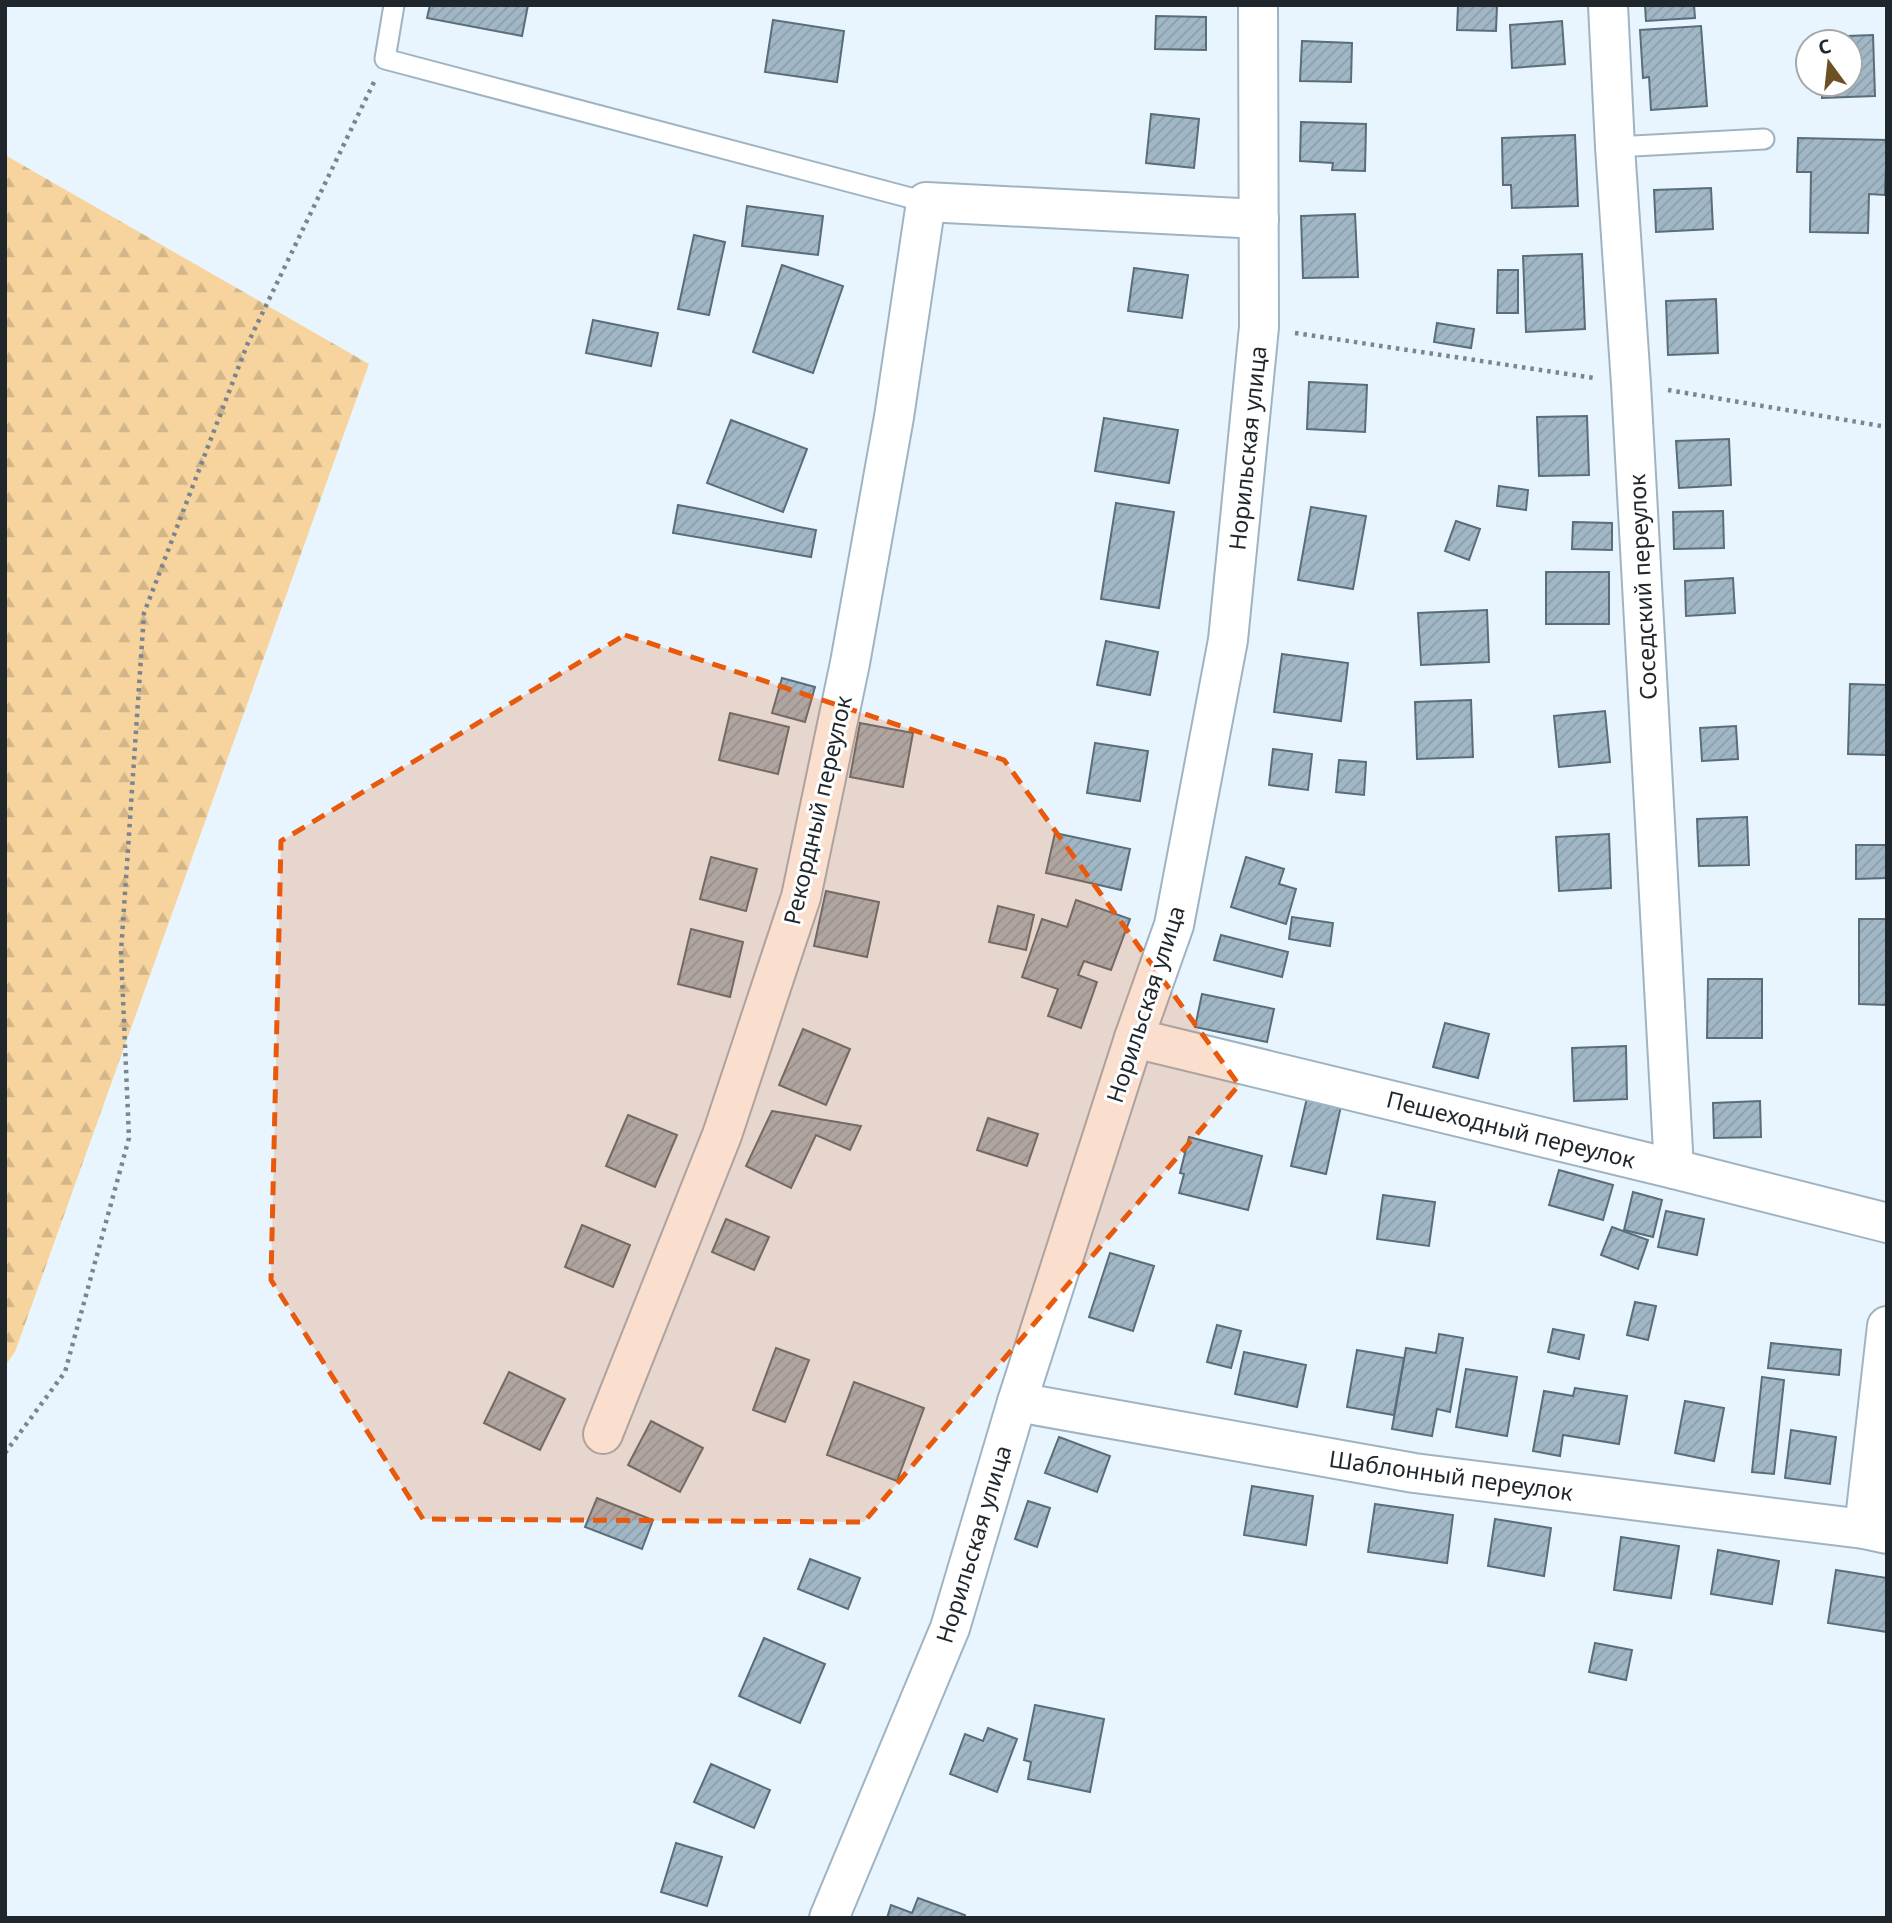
<svg xmlns="http://www.w3.org/2000/svg" width="1892" height="1923" font-family="'Noto Sans',sans-serif">
<style>
.forest{fill:url(#forest-firs)}
.building{fill:url(#building-hatch);stroke:#596d7a;stroke-width:2}
.lines{fill:none;stroke-linecap:round;stroke-linejoin:round}
.lane-casing{stroke:#9fb4c3;stroke-width:23}
.street-casing{stroke:#9fb4c3;stroke-width:42}
.path{stroke:#7b858d;stroke-width:4.5;stroke-dasharray:3.5 5;stroke-linecap:butt}
.lane{stroke:#fff;stroke-width:19}
.street{stroke:#fff;stroke-width:38}
.marked{fill:#e8590c;fill-opacity:0.2;stroke:#e8590c;stroke-width:5;stroke-dasharray:14 9;stroke-linejoin:round}
.labels{text-anchor:middle;dominant-baseline:central;stroke-width:6;stroke-linejoin:round;paint-order:stroke}
.street-label{font-size:23px;fill:#1f272d;stroke:#fff}
</style>
<defs>
<pattern id="forest-firs" width="22" height="20" patternUnits="userSpaceOnUse" patternTransform="scale(1.75)"><rect width="22" height="20" fill="#f7d49e"/><path d="M5 1l3.5 6h-7zM16 11l3.5 6h-7z" fill="#d3b688"/></pattern>
<pattern id="building-hatch" width="6" height="6" patternUnits="userSpaceOnUse" patternTransform="scale(1.75)"><rect width="6" height="6" fill="#a1b7c6"/><path d="M-1 1l2-2M0 6l6-6M5 7l2-2" fill="none" stroke="#8a9daa"/></pattern>
</defs>
<rect width="100%" height="100%" fill="#e8f5fe"/>
<polygon class="forest" points="5,155 369,364 15,1352 5,1366"/>
<g class="building">
<polygon points="430,5 528,5 522,36 427,18"/>
<polygon points="1458,5 1497,5 1496,31 1457,30"/>
<polygon points="1645,5 1694,5 1695,18 1646,21"/>
<polygon points="1156,16 1206,17 1206,50 1155,49"/>
<polygon points="773,20 844,31 837,82 765,72"/>
<polygon points="1562,21 1565,64 1512,68 1510,25"/>
<polygon points="1701,26 1707,106 1651,110 1649,77 1643,78 1640,30"/>
<polygon points="1873,35 1875,96 1822,98 1822,84 1850,84 1850,42 1820,42 1820,37"/>
<polygon points="1302,41 1352,43 1351,82 1300,81"/>
<polygon points="1151,114 1199,119 1194,168 1146,163"/>
<polygon points="1301,122 1366,124 1365,171 1332,170 1333,163 1300,161"/>
<polygon points="1575,135 1578,206 1512,208 1511,185 1503,185 1502,138"/>
<polygon points="1798,138 1887,140 1885,195 1869,194 1868,233 1810,232 1811,172 1797,172"/>
<polygon points="1711,188 1713,229 1656,232 1654,190"/>
<polygon points="747,206 823,216 818,255 742,246"/>
<polygon points="1355,214 1358,277 1303,278 1301,216"/>
<polygon points="694,235 725,242 709,315 678,309"/>
<polygon points="1582,254 1585,329 1526,332 1523,256"/>
<polygon points="782,265 843,286 813,373 753,352"/>
<polygon points="1134,268 1188,275 1182,318 1128,311"/>
<polygon points="1498,270 1518,270 1518,313 1497,313"/>
<polygon points="1716,299 1718,353 1668,355 1666,301"/>
<polygon points="593,320 658,333 651,366 586,353"/>
<polygon points="1437,323 1474,329 1471,348 1434,342"/>
<polygon points="1309,382 1367,385 1365,432 1307,429"/>
<polygon points="1587,416 1589,475 1539,476 1537,417"/>
<polygon points="1104,418 1178,430 1169,483 1095,471"/>
<polygon points="731,420 807,449 783,512 707,483"/>
<polygon points="1729,439 1731,485 1679,488 1676,441"/>
<polygon points="1499,486 1528,490 1526,510 1497,506"/>
<polygon points="1116,503 1174,512 1159,608 1101,599"/>
<polygon points="678,505 816,530 811,557 673,533"/>
<polygon points="1311,507 1366,516 1353,589 1298,580"/>
<polygon points="1723,511 1724,548 1674,549 1673,512"/>
<polygon points="1456,521 1480,529 1469,560 1445,551"/>
<polygon points="1573,522 1612,523 1612,550 1572,549"/>
<rect x="1546" y="572" width="63" height="52"/>
<polygon points="1733,578 1735,613 1686,616 1685,581"/>
<polygon points="1487,610 1489,662 1421,665 1418,613"/>
<polygon points="1106,641 1158,652 1150,695 1097,685"/>
<polygon points="1282,654 1348,663 1341,721 1274,712"/>
<polygon points="782,678 815,687 805,722 772,713"/>
<polygon points="1850,684 1887,685 1887,755 1848,754"/>
<polygon points="1471,700 1473,757 1417,759 1415,702"/>
<polygon points="1605,711 1610,762 1559,767 1554,716"/>
<polygon points="730,713 789,727 778,774 719,760"/>
<polygon points="860,723 913,733 903,787 850,777"/>
<polygon points="1736,726 1738,759 1702,761 1700,728"/>
<polygon points="1095,743 1148,751 1140,801 1087,793"/>
<polygon points="1273,749 1312,754 1308,790 1269,785"/>
<polygon points="1339,760 1366,762 1364,795 1336,792"/>
<polygon points="1747,817 1749,865 1699,866 1697,819"/>
<polygon points="1055,833 1130,849 1121,890 1046,873"/>
<polygon points="1609,834 1611,888 1559,891 1556,837"/>
<polygon points="1856,845 1887,845 1887,878 1856,879"/>
<polygon points="711,857 757,869 746,911 700,899"/>
<polygon points="1246,857 1284,869 1279,884 1296,889 1286,924 1231,907"/>
<polygon points="826,891 879,902 867,957 814,946"/>
<polygon points="1076,900 1130,919 1111,970 1084,961 1078,975 1097,982 1081,1028 1048,1016 1058,989 1022,977 1042,919 1067,927"/>
<polygon points="998,906 1034,915 1026,950 989,942"/>
<polygon points="1292,917 1333,923 1330,946 1289,939"/>
<polygon points="1859,919 1887,919 1887,1005 1859,1004"/>
<polygon points="691,929 743,942 730,997 678,984"/>
<polygon points="1221,935 1288,952 1282,977 1214,960"/>
<polygon points="1708,979 1762,979 1762,1038 1707,1038"/>
<polygon points="1202,994 1274,1009 1267,1042 1195,1027"/>
<polygon points="1445,1023 1489,1034 1478,1078 1433,1067"/>
<polygon points="803,1029 850,1049 826,1105 779,1085"/>
<polygon points="1626,1046 1627,1099 1574,1101 1572,1048"/>
<polygon points="1307,1098 1341,1106 1326,1174 1291,1166"/>
<polygon points="1760,1101 1761,1137 1714,1138 1713,1103"/>
<polygon points="772,1111 861,1126 850,1150 816,1135 791,1188 746,1166"/>
<polygon points="628,1115 677,1135 655,1187 606,1166"/>
<polygon points="988,1118 1038,1134 1027,1166 977,1150"/>
<polygon points="1189,1137 1262,1156 1248,1210 1179,1193 1184,1174 1180,1173"/>
<polygon points="1559,1170 1613,1185 1603,1220 1549,1205"/>
<polygon points="1633,1192 1662,1200 1653,1237 1624,1230"/>
<polygon points="1383,1195 1435,1202 1429,1246 1377,1239"/>
<polygon points="1666,1211 1704,1219 1697,1255 1658,1247"/>
<polygon points="726,1219 769,1237 754,1270 712,1252"/>
<polygon points="582,1225 630,1245 613,1287 565,1267"/>
<polygon points="1612,1227 1648,1240 1638,1269 1601,1255"/>
<polygon points="1110,1253 1154,1266 1133,1331 1089,1317"/>
<polygon points="1635,1302 1656,1306 1648,1340 1627,1335"/>
<polygon points="1217,1325 1241,1331 1231,1368 1207,1362"/>
<polygon points="1553,1329 1584,1335 1579,1359 1548,1352"/>
<polygon points="1439,1334 1463,1338 1450,1412 1437,1409 1432,1436 1392,1429 1406,1348 1436,1353"/>
<polygon points="1771,1343 1841,1350 1839,1375 1768,1368"/>
<polygon points="776,1348 809,1360 785,1422 753,1410"/>
<polygon points="1357,1350 1404,1358 1394,1415 1347,1407"/>
<polygon points="1244,1352 1306,1365 1297,1407 1235,1394"/>
<polygon points="1466,1369 1517,1377 1507,1436 1456,1427"/>
<polygon points="509,1372 565,1399 540,1450 484,1423"/>
<polygon points="1762,1377 1784,1380 1774,1474 1752,1472"/>
<polygon points="854,1382 924,1408 897,1481 827,1455"/>
<polygon points="1575,1388 1627,1396 1619,1444 1563,1435 1560,1456 1533,1451 1544,1391 1573,1396"/>
<polygon points="1685,1401 1724,1408 1714,1461 1675,1453"/>
<polygon points="651,1421 703,1448 680,1492 628,1465"/>
<polygon points="1791,1430 1836,1437 1830,1484 1785,1478"/>
<polygon points="1059,1437 1110,1456 1097,1492 1045,1473"/>
<polygon points="1252,1486 1313,1496 1306,1545 1244,1535"/>
<polygon points="597,1498 653,1520 642,1549 585,1527"/>
<polygon points="1028,1501 1050,1508 1037,1547 1015,1539"/>
<polygon points="1375,1504 1453,1515 1447,1563 1368,1552"/>
<polygon points="1495,1519 1551,1528 1544,1576 1488,1566"/>
<polygon points="1621,1537 1679,1546 1671,1598 1614,1590"/>
<polygon points="1718,1550 1779,1561 1772,1604 1711,1594"/>
<polygon points="810,1559 860,1578 848,1609 798,1589"/>
<polygon points="1836,1570 1887,1578 1887,1632 1828,1623"/>
<polygon points="764,1638 825,1664 800,1723 739,1696"/>
<polygon points="1595,1643 1632,1650 1626,1680 1589,1672"/>
<polygon points="1035,1705 1104,1719 1090,1792 1028,1779 1031,1762 1024,1760"/>
<polygon points="988,1728 1017,1739 997,1792 950,1774 965,1734 983,1741"/>
<polygon points="711,1764 770,1790 754,1828 694,1802"/>
<polygon points="676,1843 722,1857 707,1906 661,1892"/>
<polygon points="918,1898 965,1915 964,1918 887,1918 891,1905 912,1913"/>
</g>
<g class="lines">
<g class="lane-casing">
<g id="lane">
<polyline points="394,5 385,59 926,202"/>
<polyline points="1615,147 1764,139"/>
</g>
</g>
<g class="street-casing">
<g id="street">
<polyline points="1608,5 1615,147 1631,384 1674,1169"/>
<polyline points="1134,1038 1674,1169 1887,1223"/>
<polyline points="1017,1402 1414,1473 1864,1529 1887,1534"/>
<polyline points="603,1434 722,1135 801,897 850,663 894,417 926,202 1259,219"/>
<polyline points="1864,1529 1887,1326"/>
<polyline points="829,1918 950,1628 1017,1402 1134,1038 1174,925 1228,640 1259,327 1258,5"/>
</g>
</g>
<g class="path">
<polyline points="1295,333 1594,378"/>
<polyline points="1668,390 1887,427"/>
<polyline points="5,1453 65,1372 129,1138 121,952 144,613 247,345 374,82"/>
</g>
<use href="#lane" class="lane"/>
<use href="#street" class="street"/>
</g>
<path class="marked" d="M625,635L1004,760L1239,1085L864,1522L423,1519L271,1280L281,841Z"/>
<g class="labels">
<g class="street-label">
<text transform="translate(1247 448) rotate(-84)">Норильская улица</text>
<text transform="translate(1642 587) rotate(-93)">Соседский переулок</text>
<text transform="translate(817 810) rotate(-77)">Рекордный переулок</text>
<text transform="translate(1145 1004) rotate(-72)">Норильская улица</text>
<text transform="translate(1511 1129) rotate(14)">Пешеходный переулок</text>
<text transform="translate(1451 1475) rotate(8)">Шаблонный переулок</text>
<text transform="translate(973 1544) rotate(-73)">Норильская улица</text>
</g>
</g>
<rect width="1892" height="1923" fill="none" stroke="#1f272d" stroke-width="14"/>
<g transform="translate(1829 63) rotate(345)"><circle r="33" fill="#ffffff" stroke="#a5a9ab" stroke-width="2"/>
<path d="M0-5L12 26L0 18L-12 26Z" fill="#6d5124"/>
<text y="-10" font-size="19" font-weight="bold" text-anchor="middle" fill="#1f272d">С</text>
</g>
</svg>
